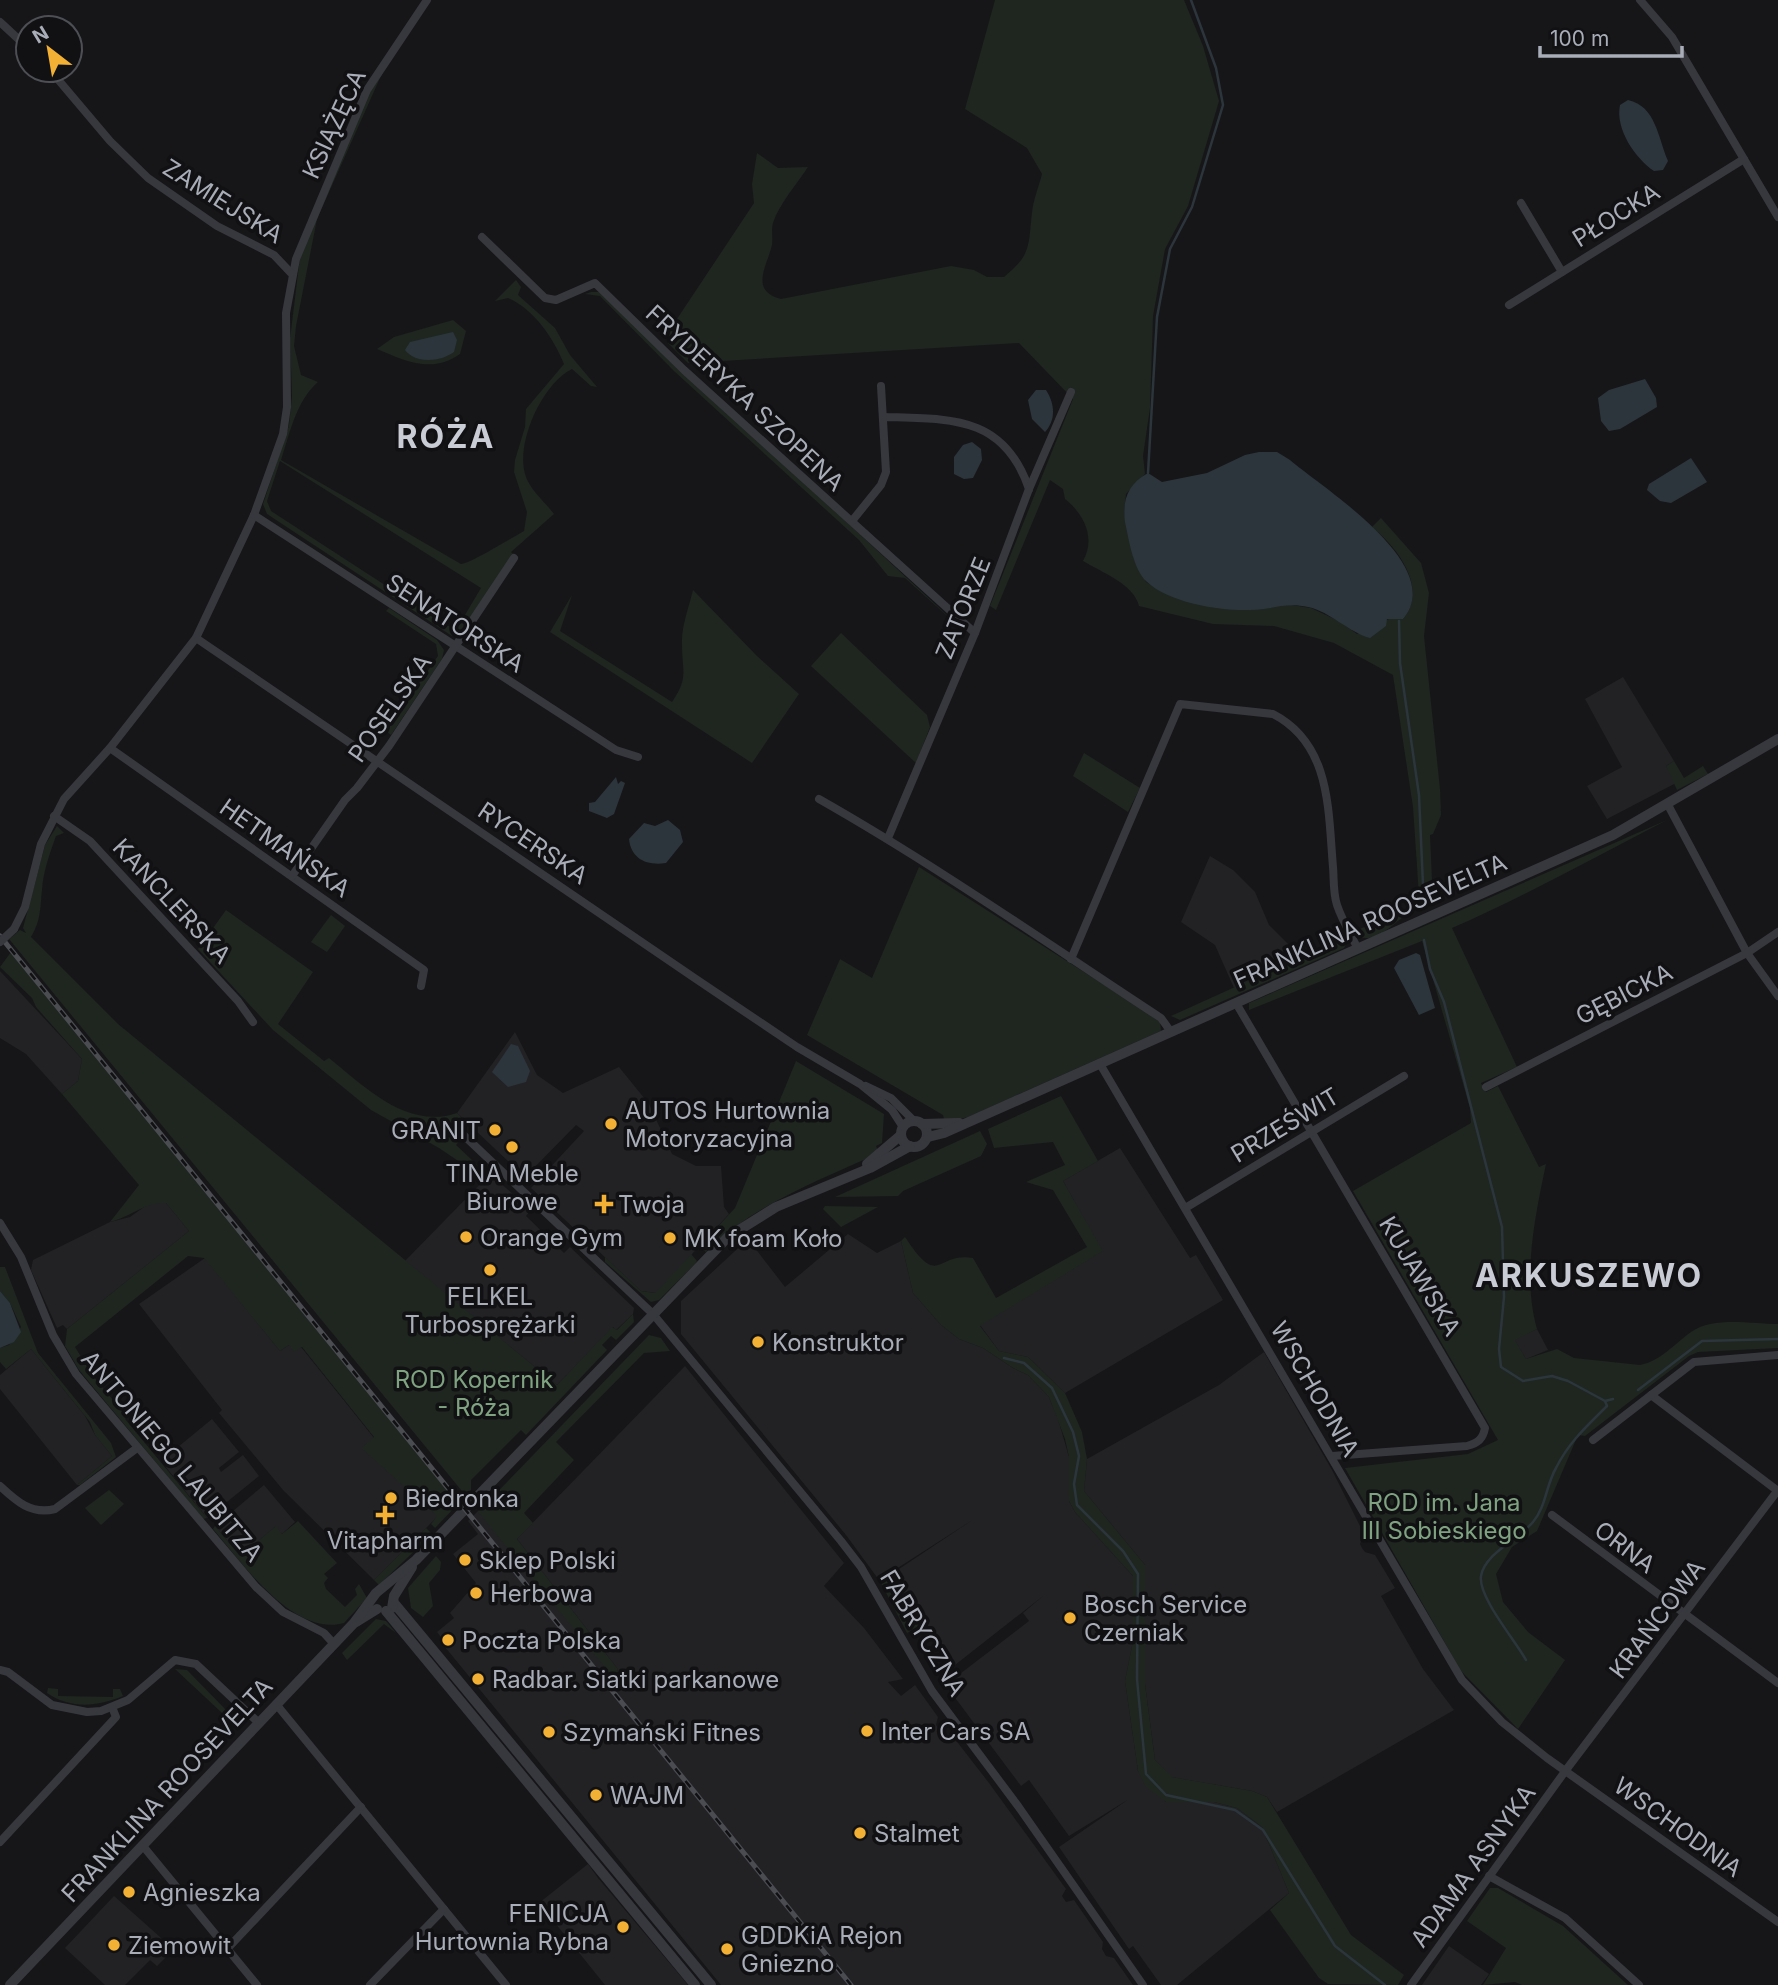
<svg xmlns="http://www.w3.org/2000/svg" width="1778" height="1985" font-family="Inter,sans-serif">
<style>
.built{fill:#222225}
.green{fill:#1e261f;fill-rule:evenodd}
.water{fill:#2c353c}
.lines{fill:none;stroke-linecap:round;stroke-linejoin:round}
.stream{stroke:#2c353c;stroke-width:2.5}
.minor{stroke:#37383d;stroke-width:8}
.tertiary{stroke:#37383d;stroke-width:10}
.rail-casing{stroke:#4a4c52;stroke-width:5}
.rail{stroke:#111113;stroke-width:2.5;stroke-dasharray:8;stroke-linecap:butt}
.minor-bridge{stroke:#37383d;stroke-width:8}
.poi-dot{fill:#f2b134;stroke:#111113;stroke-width:2.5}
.labels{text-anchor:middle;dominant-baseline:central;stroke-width:7;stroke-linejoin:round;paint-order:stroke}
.street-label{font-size:24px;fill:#a8adb8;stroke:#111113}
.poi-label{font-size:24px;fill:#a8adb8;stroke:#111113;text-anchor:start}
.park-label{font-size:24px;fill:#7fa381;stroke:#111113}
.district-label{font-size:32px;font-weight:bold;letter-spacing:2px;fill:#c9ccd4;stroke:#111113}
</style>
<rect width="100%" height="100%" fill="#161618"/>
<g class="built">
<polygon points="1623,677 1674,761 1666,766 1676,783 1607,819 1587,786 1622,767 1585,699"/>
<polygon points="1210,856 1233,870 1255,892 1269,925 1302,958 1234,988 1215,945 1181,922"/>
<polygon points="0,971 82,1059 78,1081 62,1094 26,1054 0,1038"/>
<polygon points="515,1032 537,1075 563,1093 619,1067 649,1104 672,1154 696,1166 721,1166 724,1207 729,1214 656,1293 641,1291 531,1188 584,1131 576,1125 525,1177 457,1113"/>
<polygon points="1120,1148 1190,1258 1196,1255 1223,1300 1065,1393 1028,1357 999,1351 980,1325 1102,1251 1063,1181"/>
<polygon points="490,1174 531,1210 526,1216 564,1253 570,1247 634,1308 633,1314 616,1330 613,1327 557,1385 405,1261"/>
<polygon points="151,1202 166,1203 189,1231 67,1329 63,1325 57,1328 31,1270 33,1260 110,1222 130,1217"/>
<polygon points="848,1234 877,1253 901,1241 913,1293 941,1325 959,1339 983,1348 1013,1368 1028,1375 1049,1397 1058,1419 1069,1457 1069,1501 1075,1512 1133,1576 1133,1641 1125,1681 1138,1771 1166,1802 1214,1802 1237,1808 1262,1827 1289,1893 1177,1985 1161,1985 1133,1946 1129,1949 1059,1847 1129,1799 1069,1836 1029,1780 1021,1786 950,1691 948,1683 1029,1621 1023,1613 1043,1596 955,1665 890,1575 974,1519 879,1580 846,1535 681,1334 681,1301 748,1239 785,1287"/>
<polygon points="205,1258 280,1351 289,1345 301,1347 374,1438 362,1448 438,1516 374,1580 283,1490 219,1413 222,1410 139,1304"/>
<polygon points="1537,1329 1548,1350 1526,1359 1514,1339"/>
<polygon points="31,1349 85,1416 95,1435 112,1456 77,1485 0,1389 0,1375"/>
<polygon points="1264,1352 1332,1470 1364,1534 1360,1544 1362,1548 1365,1552 1375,1555 1395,1588 1381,1596 1423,1669 1454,1710 1277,1812 1267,1797 1252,1791 1171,1777 1155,1760 1145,1684 1145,1565 1084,1491 1087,1459 1219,1385"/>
<polygon points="685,1366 844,1563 824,1586 864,1628 903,1679 888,1682 901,1696 915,1685 938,1717 936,1725 943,1734 951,1734 989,1783 1066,1889 1062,1896 1066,1902 1074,1900 1103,1942 1102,1949 1106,1956 1114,1958 1133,1985 721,1985 445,1647 447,1645 437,1632 454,1618 450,1613 476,1583 453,1554 478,1534 468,1521 480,1509 620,1685 617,1668 517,1539"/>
<polygon points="212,1419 239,1452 219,1468 221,1472 243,1455 259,1476 207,1518 161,1461"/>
<polygon points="264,1485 295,1522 282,1534 275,1527 240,1556 215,1526"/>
<polygon points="588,1864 598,1878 688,1985 605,1985 539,1903"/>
<polygon points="114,1896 160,1937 171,1952 157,1966 150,1960 125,1985 105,1985 65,1948"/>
<polygon points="1449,1946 1489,1974 1481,1985 1422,1985"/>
</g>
<g class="green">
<path d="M995,0H1184L1203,46L1219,101L1188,206L1165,249L1153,316L1150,408L1143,456L1145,474L1126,494L1124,512L1134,559L1146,582L1169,595L1208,605L1249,610L1279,603L1311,608L1339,621L1357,634L1393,617L1403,619C1429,588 1397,547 1372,527L1381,518L1421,563L1429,593L1424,636L1440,789L1441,815L1433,834L1430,835L1433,903C1425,906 1414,909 1407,914C1394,923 1377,943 1359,937L1355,931L1414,906L1419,896L1413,807L1393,675L1334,643L1274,626L1213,624L1139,606C1134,584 1101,572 1083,561C1096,538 1084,514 1065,499L1063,489L1050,480L996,610L990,606L1073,399L1019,343L688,363L668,343L671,328L754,203L752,184L757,153L778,168L808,167C797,184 779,204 773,223C771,230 773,238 772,245C767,266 749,291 781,299L951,266L974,270L987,277H1004C1032,254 1028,246 1032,213C1033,200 1039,186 1042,174L1027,148L965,109Z"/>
<path d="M398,44L380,78L317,219L296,326L294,346L301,375L318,382C296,401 290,433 281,460L461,564C470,564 511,538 524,531L527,512L514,472L515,460L525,427L526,409L564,364C554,339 534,309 508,298L495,301L516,280L521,287L518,295L555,328L570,355L597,387L591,386L572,369C542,384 516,442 525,474C529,489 545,502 554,514L511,552L513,554L462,631L452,636L267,514L263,504L289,425L292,396L290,339L300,257L371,83ZM280,461L481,588L459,625L448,626L271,511L267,501Z"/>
<polygon points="591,292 599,292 965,632 905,578 888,576 859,540 674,371 600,296 585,294"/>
<path d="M453,320L466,331L460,354C432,374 405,361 377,349L394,337Z"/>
<path d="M693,590L757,656L799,694L752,763L550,632L572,595L560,631L672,702C689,677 682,672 682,644C681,627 689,607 693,590Z"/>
<polygon points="389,608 437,640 444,650 442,659 391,735 386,731 438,656 436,644 386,611"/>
<polygon points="841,633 927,715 930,727 916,763 811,666"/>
<polygon points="1084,753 1140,788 1128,812 1073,776"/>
<polygon points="1674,761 1684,778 1703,766 1708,774 1677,790 1666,766"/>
<path d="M1667,820C1595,857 1526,896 1452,928L1517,1067L1481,1083L1486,1092L1498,1086L1539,1167L1546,1164C1535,1217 1522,1276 1537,1329L1515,1340L1526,1359L1557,1349L1574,1358L1640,1365C1661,1361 1674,1344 1691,1332C1714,1316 1751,1324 1778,1324V1348L1698,1352L1689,1356L1585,1436L1578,1435L1537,1531L1512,1547L1496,1574L1503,1602L1528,1632L1565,1660L1518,1729L1461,1671L1345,1468L1468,1454L1498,1440L1353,1191L1471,1123L1470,1108L1422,941L1249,1010V1003Z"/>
<path d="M57,826L64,833L56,836C50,853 43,872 42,890C40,909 41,920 31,937L118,1024L557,1385L612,1327L617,1330L633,1314L634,1322L616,1340L611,1336L602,1345L607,1350L526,1435L521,1430L471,1480V1490L466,1496L9,939L20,930L26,933L23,928L45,845Z"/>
<polygon points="919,867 1139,1007 1160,1022 1161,1031 968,1117 945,1123 943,1115 807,1035 840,959 872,978"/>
<path d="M226,910L313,972L278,1024L324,1061L329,1058C365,1087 407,1130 457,1113L463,1119L452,1129L462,1138L456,1145L489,1176L485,1179L439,1148L371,1110L273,1030L198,949Z"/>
<polygon points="331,915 345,926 327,952 311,942"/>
<polygon points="1346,935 1348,941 1344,948 1180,1020 1171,1016 1328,945 1328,937"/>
<path d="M11,952L459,1503L435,1528L431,1524L437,1516L361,1448L374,1437L302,1347L294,1352L289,1345L280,1351L204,1258L188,1256L75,1347L93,1376L127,1417L125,1419L207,1518L203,1519L79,1370L65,1346L67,1329L189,1231L166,1203C145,1202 130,1217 110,1222L139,1185L62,1094L78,1081L82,1059L36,1007L32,998L0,967Z"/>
<path d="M796,1061L884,1114L882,1143L876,1146L879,1153C818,1181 754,1204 706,1252L699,1247L735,1208Z"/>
<path d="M1061,1096L1098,1161L1063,1181L1103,1251L980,1326L999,1351L1028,1357L1065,1393L1082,1432L1087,1459L1084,1491L1145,1565V1684L1155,1760L1172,1777L1252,1791L1267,1797L1351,1935L1404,1975L1398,1985L1328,1984L1319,1978L1270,1910L1289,1893L1262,1827L1237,1808L1214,1802H1166L1146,1787L1138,1771L1125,1681L1133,1641V1576L1075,1512L1069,1501V1457L1065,1439L1049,1397L1028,1375L1013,1368L983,1348L959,1339L941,1325L913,1293L901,1241L905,1237C940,1290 935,1252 973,1258L996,1298L1087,1247L1053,1190L1026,1182L1065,1165L1053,1142L994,1148L988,1129Z"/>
<polygon points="980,1131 987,1144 981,1156 903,1191 898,1196 835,1197"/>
<polygon points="825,1206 878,1207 841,1227 823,1209"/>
<polygon points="691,1254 697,1261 695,1264 659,1300 651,1302 605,1262 605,1257 641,1291 655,1293"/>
<polygon points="0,1267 5,1267 38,1353 111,1443 116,1457 80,1485 77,1485 112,1456 95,1435 90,1422 31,1349 6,1369 0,1362 0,1348 9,1345 21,1327 10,1303 0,1291"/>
<polygon points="649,1335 661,1338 670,1351 644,1353 556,1442 574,1460 524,1513 533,1523 517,1539 617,1668 621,1687 478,1512"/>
<polygon points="109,1490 124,1504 101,1525 85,1508"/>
<path d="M298,1521L337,1563L324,1574L328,1578L324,1583L326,1589L345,1607L357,1595L355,1589L359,1584L367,1598L344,1623C293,1637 243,1564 213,1529L215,1526L240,1556L276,1526L282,1534Z"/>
<polygon points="426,1528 432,1534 379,1585 374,1580"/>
<polygon points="436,1556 441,1562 440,1570 429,1583 433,1606 423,1617 411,1608 408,1588"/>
<polygon points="890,1575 924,1623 907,1633 880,1581"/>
<polygon points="376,1619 386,1621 396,1633 384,1624 347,1660 342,1653"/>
<polygon points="175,1669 187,1670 225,1709 237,1716 239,1723 236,1726"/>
<path d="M48,1688L58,1689V1696L113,1697V1689H120L123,1696C97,1707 70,1709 47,1693Z"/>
<polygon points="1490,1888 1498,1888 1563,1926 1628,1985 1522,1985 1515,1982 1483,1985 1506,1948 1467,1921"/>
</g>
<g class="water">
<path d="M1628,100C1656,106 1658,138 1668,161L1663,170L1654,171C1635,158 1615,129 1620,105Z"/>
<path d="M453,332L457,340L454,352C440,362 416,364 405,350L410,342Z"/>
<polygon points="1645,379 1656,398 1657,407 1620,429 1609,431 1601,421 1598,398 1609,390"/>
<path d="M1036,390H1046C1055,404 1056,420 1045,432L1032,419L1028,400Z"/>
<polygon points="972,442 981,449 982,460 973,478 964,479 954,474 954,457 963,445"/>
<path d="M1259,452H1277L1290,460C1324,489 1448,566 1403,619H1387L1386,626L1370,638C1348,632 1331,612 1308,607C1284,602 1272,610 1250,610C1220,611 1170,603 1147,582C1133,569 1129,540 1125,522C1122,500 1128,484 1148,473L1162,482L1207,473L1245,455Z"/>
<polygon points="1691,458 1707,482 1671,503 1660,501 1647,490 1649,484"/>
<polygon points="616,777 618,784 621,781 625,783 614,814 607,818 589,811 589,803 595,802"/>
<path d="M668,820L680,830L683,842L666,863C647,866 631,859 629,839L644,823L655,826Z"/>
<polygon points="1416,953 1420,955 1435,1008 1419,1015 1394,968 1399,960"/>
<polygon points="511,1044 518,1046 530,1071 526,1082 508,1087 492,1072"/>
<polygon points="0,1291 10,1303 21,1332 14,1342 0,1348"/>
</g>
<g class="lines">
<g class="stream">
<polyline points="1148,473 1157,317 1170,249 1192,207 1223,105 1216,68 1191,0"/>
<polyline points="1399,621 1400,663 1419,795 1423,885"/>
<polyline points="1424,940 1430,969 1444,1002 1502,1227 1504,1297 1499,1349 1501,1367 1523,1381 1552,1376 1568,1381 1605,1401 1613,1399"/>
<polyline points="1004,1358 1024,1363 1052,1388 1073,1432 1079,1456 1074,1484 1077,1505 1123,1551 1138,1574 1137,1679 1146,1774 1166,1795 1235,1810 1263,1830 1335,1946 1385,1985"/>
<polyline points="1638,1390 1702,1341 1778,1339"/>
<path d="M1526,1660C1515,1640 1478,1597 1481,1576C1485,1553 1519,1539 1533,1522C1546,1507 1546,1485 1556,1468C1569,1442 1587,1426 1607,1406L1605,1401"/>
</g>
<g class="minor">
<polyline points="427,0 367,90 296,259 286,313 287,407 283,434 254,515 196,638 696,979 797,1047 860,1084 892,1110 903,1127"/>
<polyline points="1640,0 1672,37 1778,217"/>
<polyline points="0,22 28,48"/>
<polyline points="50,70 110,141 148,178 217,226 274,255 291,273"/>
<polyline points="1521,203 1562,272"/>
<polyline points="482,237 545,298 556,300 595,283 684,370 975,633"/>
<polyline points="1509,305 1744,159"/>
<path d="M884,417C950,419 1004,415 1029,489"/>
<polyline points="254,515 616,750 638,757"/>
<polyline points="852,521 881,485 886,472 881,386"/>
<polyline points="110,748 424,970 421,986"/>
<path d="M819,799C937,866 1048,944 1161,1018L1171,1032"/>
<polyline points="1668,805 1747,953 1778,996"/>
<polyline points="54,816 90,841 238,1001 253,1022"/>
<polyline points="888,838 975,633 1029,489 1071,392"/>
<polyline points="292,876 345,800 357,788 389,746 514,558"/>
<polyline points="14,929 25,907 41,844 64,799 110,748 196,638"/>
<path d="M1071,959L1180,704L1273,714C1331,744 1328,809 1333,867C1334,879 1333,893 1337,905C1342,920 1351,935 1358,949"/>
<path d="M1236,1003L1485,1428C1483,1439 1478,1443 1467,1446L1332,1456"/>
<polyline points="1100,1064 1462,1680 1502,1722 1547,1758 1778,1922"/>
<polyline points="866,1086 891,1098 913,1120"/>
<polyline points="1486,1087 1747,953 1778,932"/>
<polyline points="455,1127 653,1314 841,1541 861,1567 932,1691 1018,1806 1143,1985"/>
<polyline points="1187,1207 1404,1076"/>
<polyline points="0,1223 21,1257 53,1335 76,1374 256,1587 283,1612 324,1633 334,1644"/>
<polyline points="1651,1395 1778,1491"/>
<polyline points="1593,1440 1694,1362 1778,1355"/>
<path d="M0,1486C16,1501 31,1515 55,1509L137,1448"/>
<polyline points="1552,1515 1778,1683"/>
<polyline points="0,1670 8,1672 52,1705 87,1712 101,1711 128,1700 175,1660 196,1664 259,1723"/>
<polyline points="276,1704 506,1985"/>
<polyline points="0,1842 116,1717 112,1707"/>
<polyline points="143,1846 257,1985"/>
<polyline points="1489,1876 1565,1918 1639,1985"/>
<polyline points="227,1949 361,1807"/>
<polyline points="370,1985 444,1909"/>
<polyline points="1411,1985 1566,1770 1778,1490"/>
</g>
<g class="tertiary">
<circle cx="914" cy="1134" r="13"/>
<polyline points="922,1124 959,1123"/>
<polyline points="928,1137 944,1133 1613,835 1778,739"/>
<polyline points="867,1164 901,1135"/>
<polyline points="394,1603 711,1985"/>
<polyline points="392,1608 394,1596 412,1567"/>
<polyline points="386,1611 695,1985"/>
<polyline points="356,1622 377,1609"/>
<polyline points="10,1985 354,1623 376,1593 416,1560 728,1237 776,1207 870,1168 910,1146"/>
</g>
<g class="rail-casing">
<polyline id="rail" points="0,936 851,1985"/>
</g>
<use href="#rail" class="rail"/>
<polyline class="minor-bridge" points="0,942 14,929"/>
</g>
<g class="poi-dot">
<circle cx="611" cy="1124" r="7"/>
<circle cx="495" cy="1130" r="7"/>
<circle cx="512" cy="1147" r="7"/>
<path d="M600.5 1193.5h7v7h7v7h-7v7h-7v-7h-7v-7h7z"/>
<circle cx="466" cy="1237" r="7"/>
<circle cx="670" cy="1238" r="7"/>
<circle cx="490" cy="1270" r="7"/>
<circle cx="758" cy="1342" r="7"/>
<circle cx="391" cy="1498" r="7"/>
<path d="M381.5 1504.5h7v7h7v7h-7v7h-7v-7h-7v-7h7z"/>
<circle cx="465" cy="1560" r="7"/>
<circle cx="476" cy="1593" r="7"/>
<circle cx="1070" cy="1618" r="7"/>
<circle cx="448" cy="1640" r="7"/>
<circle cx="478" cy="1679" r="7"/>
<circle cx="867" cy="1731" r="7"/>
<circle cx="549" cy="1732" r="7"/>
<circle cx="596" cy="1795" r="7"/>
<circle cx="860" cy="1833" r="7"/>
<circle cx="129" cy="1892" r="7"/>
<circle cx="623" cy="1927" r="7"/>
<circle cx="114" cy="1945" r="7"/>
<circle cx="727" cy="1949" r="7"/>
</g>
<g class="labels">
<g class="street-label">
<text transform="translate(334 124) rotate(-65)">KSIĄŻĘCA</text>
<text transform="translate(223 201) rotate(32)">ZAMIEJSKA</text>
<text transform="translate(1616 215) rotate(-32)">PŁOCKA</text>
<text transform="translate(745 398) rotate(43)">FRYDERYKA SZOPENA</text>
<text transform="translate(963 608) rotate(-68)">ZATORZE</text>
<text transform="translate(455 623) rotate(33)">SENATORSKA</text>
<text transform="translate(390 708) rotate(-55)">POSELSKA</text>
<text transform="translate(533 843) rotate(34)">RYCERSKA</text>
<text transform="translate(285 848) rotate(35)">HETMAŃSKA</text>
<text transform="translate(172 901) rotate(47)">KANCLERSKA</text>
<text transform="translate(1370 921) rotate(-24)">FRANKLINA ROOSEVELTA</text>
<text transform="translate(1624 994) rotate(-27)">GĘBICKA</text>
<text transform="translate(1285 1125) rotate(-31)">PRZEŚWIT</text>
<text transform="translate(1420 1276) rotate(59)">KUJAWSKA</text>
<text transform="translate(1315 1389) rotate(60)">WSCHODNIA</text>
<text transform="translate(172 1456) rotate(50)">ANTONIEGO LAUBITZA</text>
<text transform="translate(1625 1547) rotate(37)">ORNA</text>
<text transform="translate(1657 1619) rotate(-53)">KRAŃCOWA</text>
<text transform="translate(923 1633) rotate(59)">FABRYCZNA</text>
<text transform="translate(167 1790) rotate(-47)">FRANKLINA ROOSEVELTA</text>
<text transform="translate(1678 1827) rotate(36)">WSCHODNIA</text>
<text transform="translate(1473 1866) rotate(-54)">ADAMA ASNYKA</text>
</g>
<g class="poi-label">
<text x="625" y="1110">AUTOS Hurtownia<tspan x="625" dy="28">Motoryzacyjna</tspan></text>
<text x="481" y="1130" text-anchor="end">GRANIT</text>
<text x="512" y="1173" text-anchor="middle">TINA Meble<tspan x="512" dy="28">Biurowe</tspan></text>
<text x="618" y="1204">Twoja</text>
<text x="480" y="1237">Orange Gym</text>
<text x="684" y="1238">MK foam Koło</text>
<text x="490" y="1296" text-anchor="middle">FELKEL<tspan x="490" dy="28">Turbosprężarki</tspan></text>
<text x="772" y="1342">Konstruktor</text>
<text x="405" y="1498">Biedronka</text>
<text x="385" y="1540" text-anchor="middle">Vitapharm</text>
<text x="479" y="1560">Sklep Polski</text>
<text x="490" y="1593">Herbowa</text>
<text x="1084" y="1604">Bosch Service<tspan x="1084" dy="28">Czerniak</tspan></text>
<text x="462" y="1640">Poczta Polska</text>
<text x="492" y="1679">Radbar. Siatki parkanowe</text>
<text x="881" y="1731">Inter Cars SA</text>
<text x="563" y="1732">Szymański Fitnes</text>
<text x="610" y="1795">WAJM</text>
<text x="874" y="1833">Stalmet</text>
<text x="143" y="1892">Agnieszka</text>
<text x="609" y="1913" text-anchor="end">FENICJA<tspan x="609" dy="28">Hurtownia Rybna</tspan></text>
<text x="741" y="1935">GDDKiA Rejon<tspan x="741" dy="28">Gniezno</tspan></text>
<text x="128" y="1945">Ziemowit</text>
</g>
<g class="park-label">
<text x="474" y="1379">ROD Kopernik<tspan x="474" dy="28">- Róża</tspan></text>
<text x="1444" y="1502">ROD im. Jana<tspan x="1444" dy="28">III Sobieskiego</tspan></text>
</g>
<g class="district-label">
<text x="446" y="436">RÓŻA</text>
<text x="1589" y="1275">ARKUSZEWO</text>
</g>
</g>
<g transform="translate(49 49) rotate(329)"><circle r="33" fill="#111113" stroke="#4d4f55" stroke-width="2"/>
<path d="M0-5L12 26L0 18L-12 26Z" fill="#f2b134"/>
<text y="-10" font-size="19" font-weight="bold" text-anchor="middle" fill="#a8adb8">N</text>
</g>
<path d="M1540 46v10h142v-10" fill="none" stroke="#a8adb8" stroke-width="3.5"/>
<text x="1550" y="46" font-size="21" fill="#a8adb8" stroke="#111113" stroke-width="5" paint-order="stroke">100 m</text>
</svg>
